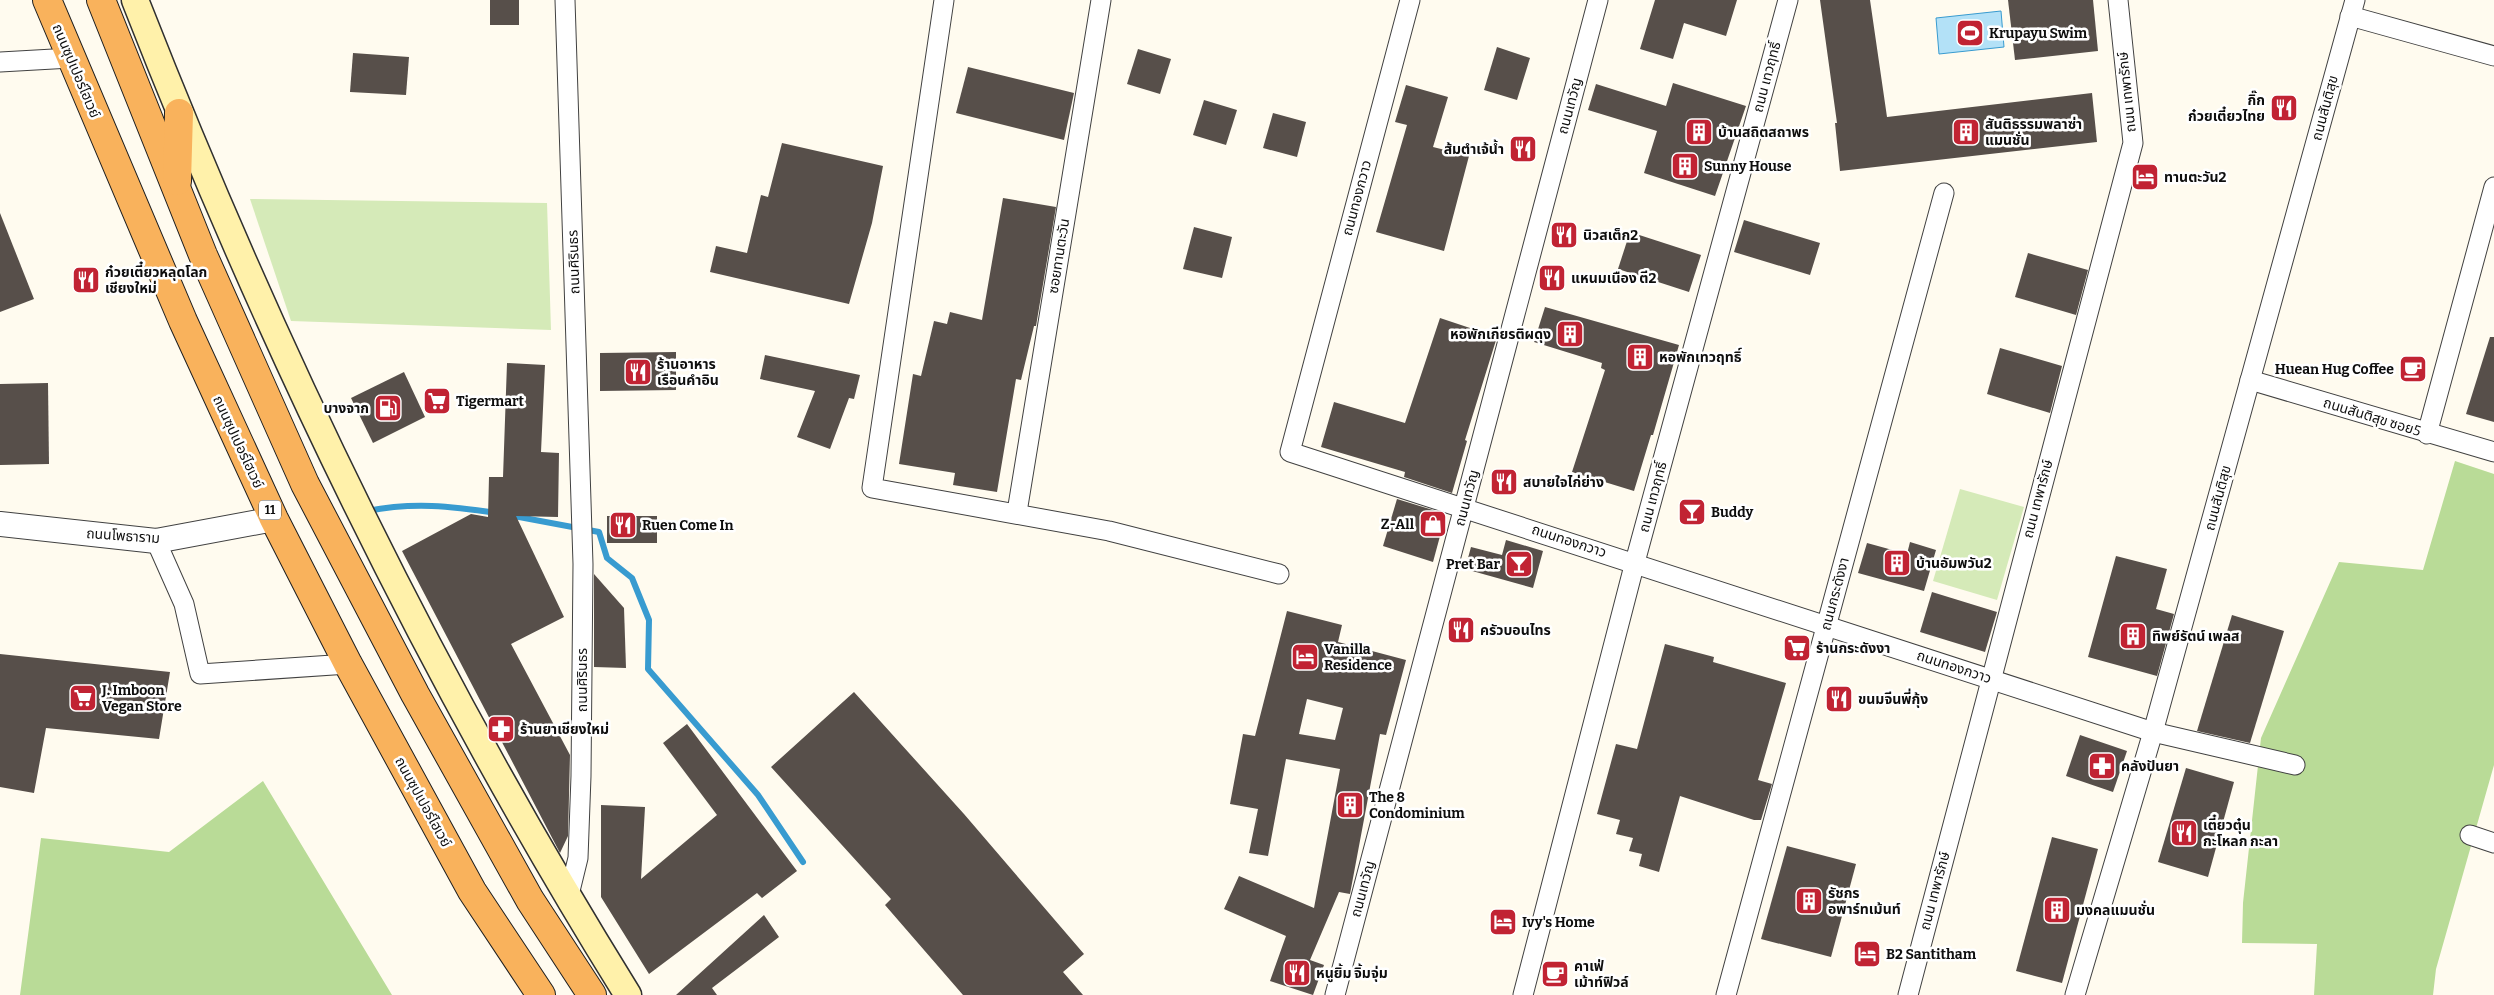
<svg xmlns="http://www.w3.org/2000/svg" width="2494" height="995" font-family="Bitter,'Noto Sans Thai',serif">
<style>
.green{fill:#d5eab8}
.forest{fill:#b9db97}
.water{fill:#b3e1f7;stroke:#389bd0}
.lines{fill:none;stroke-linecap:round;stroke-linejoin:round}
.stream{stroke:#389bd0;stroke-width:6}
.building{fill:#574f4a;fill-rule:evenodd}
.minor-casing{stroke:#414141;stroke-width:21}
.tertiary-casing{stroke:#414141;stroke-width:26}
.secondary-casing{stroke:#303030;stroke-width:29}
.trunk-casing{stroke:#1f1f1f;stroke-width:30}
.minor{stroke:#fff;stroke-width:19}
.tertiary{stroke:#fff;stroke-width:24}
.secondary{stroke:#fff1aa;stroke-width:26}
.trunk{stroke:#f9b25c;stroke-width:28}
.labels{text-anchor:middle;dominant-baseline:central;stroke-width:5;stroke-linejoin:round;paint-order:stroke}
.shield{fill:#fff;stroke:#565656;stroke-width:1}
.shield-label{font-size:12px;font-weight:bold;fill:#0e0e0e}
.poi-label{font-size:14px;font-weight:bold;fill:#0e0e0e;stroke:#fff;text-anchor:start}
.street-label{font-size:14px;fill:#0e0e0e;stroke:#fff}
</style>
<rect width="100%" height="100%" fill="#fffbef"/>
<g class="green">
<polygon points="250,199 547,203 551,330 291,321"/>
<polygon points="1960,489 2024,507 1997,600 1933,581"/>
</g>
<g class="forest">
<polygon points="2455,461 2494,474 2494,765 2436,969 2433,995 2314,995 2317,944 2242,943 2243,903 2261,738 2339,562 2423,570"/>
<polygon points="263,781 392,995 20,995 41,838 169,852"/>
</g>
<polygon class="water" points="2001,11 2004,47 1939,54 1936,18"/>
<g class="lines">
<g class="stream">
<path d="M367,511C413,502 451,506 496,513"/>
<polyline points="508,515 599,532 607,558 632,578 649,620 648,669 758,795 803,862"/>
</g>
</g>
<g class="building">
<rect x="490" y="0" width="29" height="25"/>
<polygon points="1655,0 1737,0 1726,36 1684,23 1673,59 1640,49"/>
<polygon points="1820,0 1870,0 1887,117 2092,93 2097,142 1840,171 1835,123 1837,123"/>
<polygon points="2008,0 2093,0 2098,51 2015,60"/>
<polygon points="1497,47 1530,58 1517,100 1484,90"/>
<polygon points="1138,49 1171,59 1160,94 1127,84"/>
<polygon points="353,53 409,57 406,95 350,92"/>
<polygon points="968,67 1074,93 1064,140 956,113"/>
<polygon points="1673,83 1746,106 1715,196 1644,173 1657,131 1588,110 1596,84 1666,106"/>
<polygon points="1406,85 1448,97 1433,147 1469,156 1444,251 1376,232 1407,125 1395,122"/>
<polygon points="1204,100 1237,110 1226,145 1193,135"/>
<polygon points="1273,113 1306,122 1297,157 1263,148"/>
<polygon points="782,143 883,166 872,223 849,304 710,272 716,246 747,253 761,195 768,197"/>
<polygon points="1003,198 1056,207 1036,326 1034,326 1021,380 1016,379 997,492 953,485 955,473 899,464 913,374 921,376 934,321 947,324 950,312 982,320"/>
<polygon points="0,213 34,299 0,312"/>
<polygon points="1744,220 1820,243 1810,275 1734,252"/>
<polygon points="1194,227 1232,237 1222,278 1183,269"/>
<polygon points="1630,232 1701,255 1689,292 1618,269"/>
<polygon points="2028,253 2088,270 2076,315 2015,297"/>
<polygon points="1545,307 1679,345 1653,435 1651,435 1634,491 1572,472 1605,370 1601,368 1602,363 1534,342"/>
<polygon points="1440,318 1497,337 1465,440 1467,441 1452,493 1404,477 1405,472 1321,447 1334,402 1405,423"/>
<polygon points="2490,337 2494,337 2494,422 2466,414"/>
<polygon points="2000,348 2062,366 2050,413 1987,394"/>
<polygon points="676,352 676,390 600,391 600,353"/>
<polygon points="765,355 860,375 854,399 849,398 830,449 797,437 815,391 760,379"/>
<polygon points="507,363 545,365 541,452 559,453 558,517 516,516 564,617 511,644 570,755 568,836 560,853 402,551 471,514 488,517 489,477 503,477"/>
<polygon points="404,372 425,417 373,443 351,398"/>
<polygon points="48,383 49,464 0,465 0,384"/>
<polygon points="1397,499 1446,514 1433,562 1383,546"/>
<rect x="607" y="516" width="50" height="27"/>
<polygon points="1506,540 1543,551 1533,588 1465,569 1471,547 1502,555"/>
<polygon points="1910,542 1936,550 1924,591 1858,573 1867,543 1907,554"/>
<polygon points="2116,556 2167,569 2156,609 2174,614 2157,676 2088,657"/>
<polygon points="594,574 624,608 626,668 594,667"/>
<polygon points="1932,592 1997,612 1985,652 1920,632"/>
<path d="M1287,611L1342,625L1338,642L1406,660L1386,735L1380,734L1350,894L1339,892L1310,960L1324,965L1313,995L1270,981L1286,936L1224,909L1239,876L1314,908L1340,769L1286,759L1268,856L1249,853L1258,809L1230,804L1243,734L1255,736ZM1307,699L1343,708L1335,740L1299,734Z"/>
<polygon points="2232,615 2284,631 2250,743 2197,731"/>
<polygon points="1665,644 1714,657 1713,662 1786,683 1758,780 1772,784 1761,820 1754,820 1680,796 1659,872 1639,866 1642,854 1629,851 1633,838 1616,834 1620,820 1597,814 1616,744 1637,749"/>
<polygon points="0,654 170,672 159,739 46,728 34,793 0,787"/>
<polygon points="854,692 964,814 1084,954 1063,972 1083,995 963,995 885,905 891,899 771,767"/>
<polygon points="687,724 797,871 762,898 757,893 649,974 601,897 601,805 645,807 641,879 717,815 663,743"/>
<polygon points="2080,735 2127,751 2113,792 2066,776"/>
<polygon points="2186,768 2234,782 2208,877 2158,862"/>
<polygon points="2052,837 2098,849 2062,983 2016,971"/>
<polygon points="1787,846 1856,864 1831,957 1761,939"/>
<polygon points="764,915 779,937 712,988 717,995 676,995"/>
</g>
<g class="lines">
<g class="minor-casing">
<g id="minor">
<polyline points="565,0 583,564 581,776 578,858 568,899"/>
<polyline points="944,0 872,488 1109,531 1279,574"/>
<polyline points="1410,0 1290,452 2153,732 2295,765"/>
<polyline points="2350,16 2494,56"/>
<polyline points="0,62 71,58"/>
<polyline points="2250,380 2494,452"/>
<polyline points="2427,434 2494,187"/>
<polyline points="1017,512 1101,0"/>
<polyline points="156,541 184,604 200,674 348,664"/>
<polyline points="2470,835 2494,843"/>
<polyline points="1335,995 1598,0"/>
<polyline points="1523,995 1635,562 1788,0"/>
<polyline points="1726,995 1944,193"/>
<polyline points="1908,995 2133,143 2118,0"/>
<polyline points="2075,995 2153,732 2355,0"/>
</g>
</g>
<g class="tertiary-casing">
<polyline id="tertiary" points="0,524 156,541 274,519"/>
</g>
<g class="secondary-casing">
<path id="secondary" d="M135,0C270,345 432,680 628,995"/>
</g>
<g class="trunk-casing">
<g id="trunk">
<polyline points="47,0 183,321 274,519 348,664 472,891 541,995"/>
<polyline points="101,0 203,255 305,484 415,694 530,900 592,995"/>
<polyline points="177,181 179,113"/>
</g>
</g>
<use href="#minor" class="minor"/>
<use href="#tertiary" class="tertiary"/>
<use href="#secondary" class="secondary"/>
<use href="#trunk" class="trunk"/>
</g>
<defs>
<g id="stadium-square" transform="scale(1.4375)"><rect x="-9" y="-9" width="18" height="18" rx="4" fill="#c12333" stroke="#fff"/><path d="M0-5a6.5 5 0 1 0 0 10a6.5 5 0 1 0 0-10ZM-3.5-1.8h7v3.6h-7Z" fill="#fff"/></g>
<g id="restaurant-square" transform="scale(1.4375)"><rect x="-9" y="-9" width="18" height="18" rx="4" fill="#c12333" stroke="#fff"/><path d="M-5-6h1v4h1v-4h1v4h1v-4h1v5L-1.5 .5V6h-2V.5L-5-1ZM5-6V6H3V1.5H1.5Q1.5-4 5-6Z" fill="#fff"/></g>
<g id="building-square" transform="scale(1.4375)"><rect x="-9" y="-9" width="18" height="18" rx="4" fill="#c12333" stroke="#fff"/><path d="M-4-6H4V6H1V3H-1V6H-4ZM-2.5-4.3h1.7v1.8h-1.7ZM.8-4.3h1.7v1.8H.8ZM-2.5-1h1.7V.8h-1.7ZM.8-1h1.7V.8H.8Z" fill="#fff"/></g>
<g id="hotel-square" transform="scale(1.4375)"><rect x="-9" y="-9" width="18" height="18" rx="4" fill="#c12333" stroke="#fff"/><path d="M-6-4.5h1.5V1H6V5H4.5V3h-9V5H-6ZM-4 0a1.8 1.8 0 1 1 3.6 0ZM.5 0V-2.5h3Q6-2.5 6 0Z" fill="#fff"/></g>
<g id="cafe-square" transform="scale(1.4375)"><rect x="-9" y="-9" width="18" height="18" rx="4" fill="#c12333" stroke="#fff"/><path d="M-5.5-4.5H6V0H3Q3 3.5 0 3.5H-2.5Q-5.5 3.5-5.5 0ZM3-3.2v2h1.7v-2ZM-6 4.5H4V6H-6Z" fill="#fff"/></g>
<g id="supermarket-square" transform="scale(1.4375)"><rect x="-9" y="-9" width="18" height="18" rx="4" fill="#c12333" stroke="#fff"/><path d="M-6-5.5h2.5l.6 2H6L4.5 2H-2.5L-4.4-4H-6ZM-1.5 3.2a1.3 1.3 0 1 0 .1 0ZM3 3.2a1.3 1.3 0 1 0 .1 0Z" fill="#fff"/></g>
<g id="fuel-square" transform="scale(1.4375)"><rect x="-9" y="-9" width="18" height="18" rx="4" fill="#c12333" stroke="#fff"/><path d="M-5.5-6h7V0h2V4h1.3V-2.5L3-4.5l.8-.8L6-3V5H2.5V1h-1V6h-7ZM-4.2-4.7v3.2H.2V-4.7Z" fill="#fff"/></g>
<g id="bar-square" transform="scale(1.4375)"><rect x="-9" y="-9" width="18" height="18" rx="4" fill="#c12333" stroke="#fff"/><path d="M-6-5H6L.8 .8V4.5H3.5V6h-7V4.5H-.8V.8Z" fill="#fff"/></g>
<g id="shop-square" transform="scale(1.4375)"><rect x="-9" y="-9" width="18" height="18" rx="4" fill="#c12333" stroke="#fff"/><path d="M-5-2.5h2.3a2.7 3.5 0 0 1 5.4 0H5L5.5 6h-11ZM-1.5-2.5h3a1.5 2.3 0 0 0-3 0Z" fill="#fff"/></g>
<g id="pharmacy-square" transform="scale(1.4375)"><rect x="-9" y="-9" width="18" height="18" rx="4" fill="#c12333" stroke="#fff"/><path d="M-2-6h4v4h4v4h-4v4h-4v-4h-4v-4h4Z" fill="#fff"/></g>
</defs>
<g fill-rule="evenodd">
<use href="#stadium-square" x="1970" y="33"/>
<use href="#restaurant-square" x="2284" y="108"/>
<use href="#building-square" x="1699" y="132"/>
<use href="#building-square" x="1966" y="132"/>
<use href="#restaurant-square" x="1523" y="149"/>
<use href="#building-square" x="1685" y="166"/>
<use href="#hotel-square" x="2145" y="177"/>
<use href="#restaurant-square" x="1564" y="235"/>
<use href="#restaurant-square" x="1552" y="278"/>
<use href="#restaurant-square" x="86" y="280"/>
<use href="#building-square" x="1570" y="334"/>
<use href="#building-square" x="1640" y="357"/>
<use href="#cafe-square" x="2413" y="369"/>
<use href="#restaurant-square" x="638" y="372"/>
<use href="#supermarket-square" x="437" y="401"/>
<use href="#fuel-square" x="388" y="408"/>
<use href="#restaurant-square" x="1504" y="482"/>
<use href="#bar-square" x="1692" y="512"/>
<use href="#shop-square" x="1433" y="524"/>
<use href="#restaurant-square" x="623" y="525"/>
<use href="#building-square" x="1897" y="563"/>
<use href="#bar-square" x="1519" y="564"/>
<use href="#restaurant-square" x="1461" y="630"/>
<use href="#building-square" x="2133" y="636"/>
<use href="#supermarket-square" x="1797" y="648"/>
<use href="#hotel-square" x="1305" y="657"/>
<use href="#supermarket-square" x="83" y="698"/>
<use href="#restaurant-square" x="1839" y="699"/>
<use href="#pharmacy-square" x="501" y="729"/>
<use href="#pharmacy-square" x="2102" y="766"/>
<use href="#building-square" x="1350" y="805"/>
<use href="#restaurant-square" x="2184" y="833"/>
<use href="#building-square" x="1809" y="901"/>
<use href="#building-square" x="2057" y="910"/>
<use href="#hotel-square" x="1503" y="922"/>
<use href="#hotel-square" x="1867" y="954"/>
<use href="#restaurant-square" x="1297" y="973"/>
<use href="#cafe-square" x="1555" y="974"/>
</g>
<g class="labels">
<rect class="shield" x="259" y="500.5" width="22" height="19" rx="4"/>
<g class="shield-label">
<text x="270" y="510">11</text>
</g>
<g class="poi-label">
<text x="1989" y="33">Krupayu Swim</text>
<text x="2265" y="100" text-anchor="end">กิ๊ก<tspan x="2265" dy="16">ก๋วยเตี๋ยวไทย</tspan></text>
<text x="1985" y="124">สันติธรรมพลาซ่า<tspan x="1985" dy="16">แมนชั่น</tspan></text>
<text x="1718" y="132">บ้านสถิตสถาพร</text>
<text x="1504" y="149" text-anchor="end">ส้มตำเจ้น้ำ</text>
<text x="1704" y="166">Sunny House</text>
<text x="2164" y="177">ทานตะวัน2</text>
<text x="1583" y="235">นิวสเต็ก2</text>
<text x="105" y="272">ก๋วยเตี๋ยวหลุดโลก<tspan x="105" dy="16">เชียงใหม่</tspan></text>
<text x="1571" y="278">แหนมเนือง ตี2</text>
<text x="1551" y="334" text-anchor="end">หอพักเกียรติผดุง</text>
<text x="1659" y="357">หอพักเทวฤทธิ์</text>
<text x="657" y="364">ร้านอาหาร<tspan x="657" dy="16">เรือนคำอิน</tspan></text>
<text x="2394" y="369" text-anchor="end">Huean Hug Coffee</text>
<text x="456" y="401">Tigermart</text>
<text x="369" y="408" text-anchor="end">บางจาก</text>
<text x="1523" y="482">สบายใจไก่ย่าง</text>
<text x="1711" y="512">Buddy</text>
<text x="1414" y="524" text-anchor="end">Z-All</text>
<text x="642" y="525">Ruen Come In</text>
<text x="1916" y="563">บ้านอัมพวัน2</text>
<text x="1500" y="564" text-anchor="end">Pret Bar</text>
<text x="1480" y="630">ครัวบอนไทร</text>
<text x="2152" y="636">ทิพย์รัตน์ เพลส</text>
<text x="1816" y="648">ร้านกระดังงา</text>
<text x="1324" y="649">Vanilla<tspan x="1324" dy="16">Residence</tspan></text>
<text x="102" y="690">J. Imboon<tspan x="102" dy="16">Vegan Store</tspan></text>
<text x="1858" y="699">ขนมจีนพี่กุ้ง</text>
<text x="520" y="729">ร้านยาเชียงใหม่</text>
<text x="2121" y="766">คลังปันยา</text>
<text x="1369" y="797">The 8<tspan x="1369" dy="16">Condominium</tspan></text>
<text x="2203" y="825">เตี๋ยวตุ๋น<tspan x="2203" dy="16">กะโหลก กะลา</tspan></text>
<text x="1828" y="893">รัชกร<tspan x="1828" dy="16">อพาร์ทเม้นท์</tspan></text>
<text x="2076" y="910">มงคลแมนชั่น</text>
<text x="1522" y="922">Ivy's Home</text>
<text x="1886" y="954">B2 Santitham</text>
<text x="1574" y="966">คาเฟ่<tspan x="1574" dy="16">เม้าท์ฟิวล์</tspan></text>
<text x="1316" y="973">หนูยิ้ม จิ้มจุ่ม</text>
</g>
<g class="street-label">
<text transform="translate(76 71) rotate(67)">ถนนซุปเปอร์ไฮเวย์</text>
<text transform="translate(1767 77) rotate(-75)">ถนน เทวฤทธิ์</text>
<text transform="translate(2127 92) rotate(-96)">ถนน เทพารักษ์</text>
<text transform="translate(1570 106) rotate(-75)">ถนนเทวัญ</text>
<text transform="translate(2325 108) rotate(-75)">ถนนสันติสุข</text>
<text transform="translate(1357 198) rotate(-75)">ถนนทองกวาว</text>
<text transform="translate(1059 256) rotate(-81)">ซอยทานตะวัน</text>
<text transform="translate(574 262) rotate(-92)">ถนนศิรินธร</text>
<text transform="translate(2372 417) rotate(17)">ถนนสันติสุข ซอย5</text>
<text transform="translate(238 442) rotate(65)">ถนนซุปเปอร์ไฮเวย์</text>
<text transform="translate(1653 497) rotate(-75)">ถนน เทวฤทธิ์</text>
<text transform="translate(1467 498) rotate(-75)">ถนนเทวัญ</text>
<text transform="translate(2218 498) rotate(-75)">ถนนสันติสุข</text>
<text transform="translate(2038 499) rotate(-75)">ถนน เทพารักษ์</text>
<text transform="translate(123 536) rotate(4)">ถนนโพธาราม</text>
<text transform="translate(1569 541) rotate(18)">ถนนทองกวาว</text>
<text transform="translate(1835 594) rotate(-75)">ถนนกระดังงา</text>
<text transform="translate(1954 667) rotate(18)">ถนนทองกวาว</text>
<text transform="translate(582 680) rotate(-90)">ถนนศิรินธร</text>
<text transform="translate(423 802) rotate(61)">ถนนซุปเปอร์ไฮเวย์</text>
<text transform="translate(1363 889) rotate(-75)">ถนนเทวัญ</text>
<text transform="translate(1935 891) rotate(-75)">ถนน เทพารักษ์</text>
</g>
</g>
</svg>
